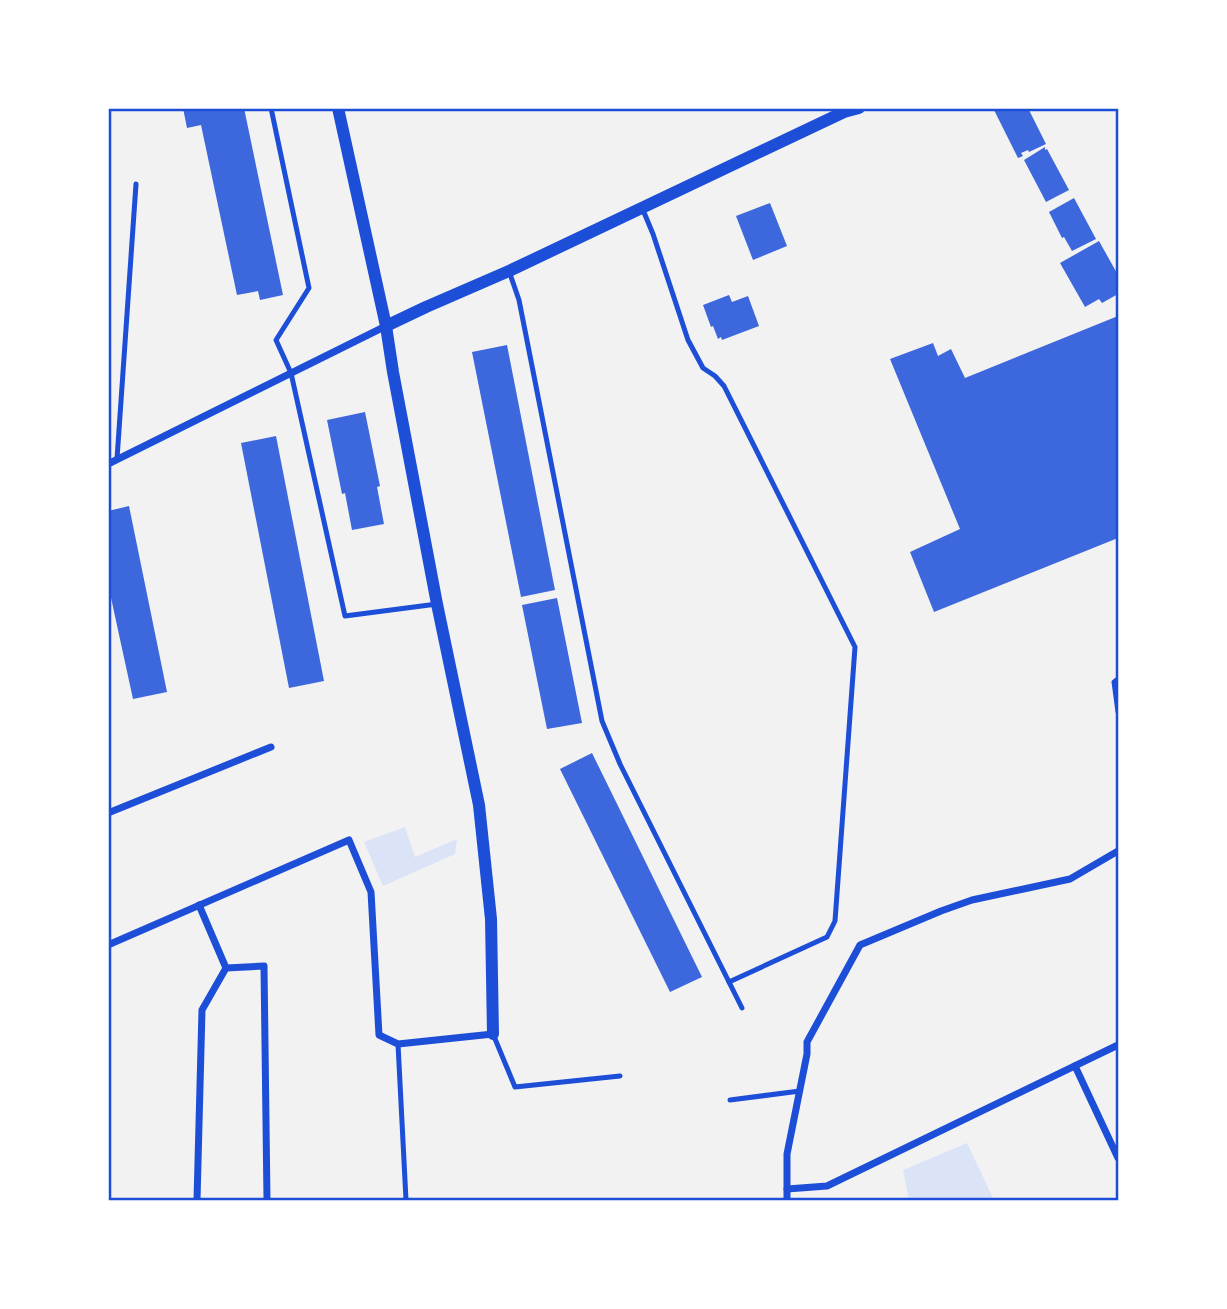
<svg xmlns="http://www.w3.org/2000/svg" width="1227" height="1309" font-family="Jost,sans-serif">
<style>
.green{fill:#dbe4f7}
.building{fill:#3d67dc}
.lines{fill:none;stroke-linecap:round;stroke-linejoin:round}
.service{stroke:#1d4ed8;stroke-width:5}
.minor{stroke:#1d4ed8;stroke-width:7}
.tertiary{stroke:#1d4ed8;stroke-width:12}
.neatline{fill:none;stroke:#1d4ed8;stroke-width:2.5}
</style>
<rect width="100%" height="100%" fill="#f2f2f2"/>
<g class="green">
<polygon points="405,827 415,857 457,839 455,854 383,886 364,842"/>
<polygon points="967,1143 993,1198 983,1200 909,1200 903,1170"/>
</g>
<g class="building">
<polygon points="183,108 244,108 283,295 260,300 258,291 237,295 201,125 187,128"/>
<polygon points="993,108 1028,108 1046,144 1029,152 1028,150 1021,153 1023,156 1018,158"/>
<polygon points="1045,147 1045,150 1047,149 1069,190 1046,202 1024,160"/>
<polygon points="1074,198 1096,239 1072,251 1064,237 1062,238 1049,212"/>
<polygon points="770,203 787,246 753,260 736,216"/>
<polygon points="1099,241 1118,275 1118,294 1102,303 1099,299 1085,307 1060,263"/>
<polygon points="729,295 732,302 748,296 759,326 722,340 721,337 718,339 713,326 711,327 703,305"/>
<polygon points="1118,316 1118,538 934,612 910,552 960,529 890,359 933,343 938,356 951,349 965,378"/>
<polygon points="507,345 555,590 521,597 472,352"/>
<polygon points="365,412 380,486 377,487 384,524 352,530 345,493 342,494 327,420"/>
<polygon points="276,436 324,681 289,688 241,443"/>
<polygon points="129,506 167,692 133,699 108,584 108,511"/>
<polygon points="557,598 582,723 547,729 522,605"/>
<polygon points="592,753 702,977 670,992 560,769"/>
</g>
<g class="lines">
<g class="service">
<polyline points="271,108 309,288 276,340 291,373 345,616 437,604"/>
<polyline points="643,210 653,234 688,340 703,368 715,376 724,386 855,647 835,921 827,937 729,982"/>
<polyline points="509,271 519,300 602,721 620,764 742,1008"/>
<polyline points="117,459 136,184"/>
<polyline points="1118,679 1114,682 1118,712"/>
<polyline points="493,1034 515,1087 620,1076"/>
<polyline points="398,1044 406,1200"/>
<polyline points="730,1100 800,1091"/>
</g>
<g class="minor">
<polyline points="108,464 386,326"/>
<polyline points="108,813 271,747"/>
<polyline points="199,905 226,968 264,966 267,1200"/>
<polyline points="108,945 349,840 371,892 379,1035 398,1044 493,1034"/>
<polyline points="1075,1066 1118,1158"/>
<polyline points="787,1189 827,1186 1118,1045"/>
<polyline points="197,1200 202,1010 226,968"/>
<polyline points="787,1200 787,1154 807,1054 807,1042 860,945 941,911 972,900 1070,879 1118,851"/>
</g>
<g class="tertiary">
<polyline points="338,108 386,326 393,372 437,604 479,805 491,919 493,1034"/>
<polyline points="386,326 426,307 509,271 844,112 859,108"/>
</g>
</g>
<rect width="1227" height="1309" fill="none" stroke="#ffffff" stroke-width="220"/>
<rect x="110" y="110" width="1007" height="1089" class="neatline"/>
</svg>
